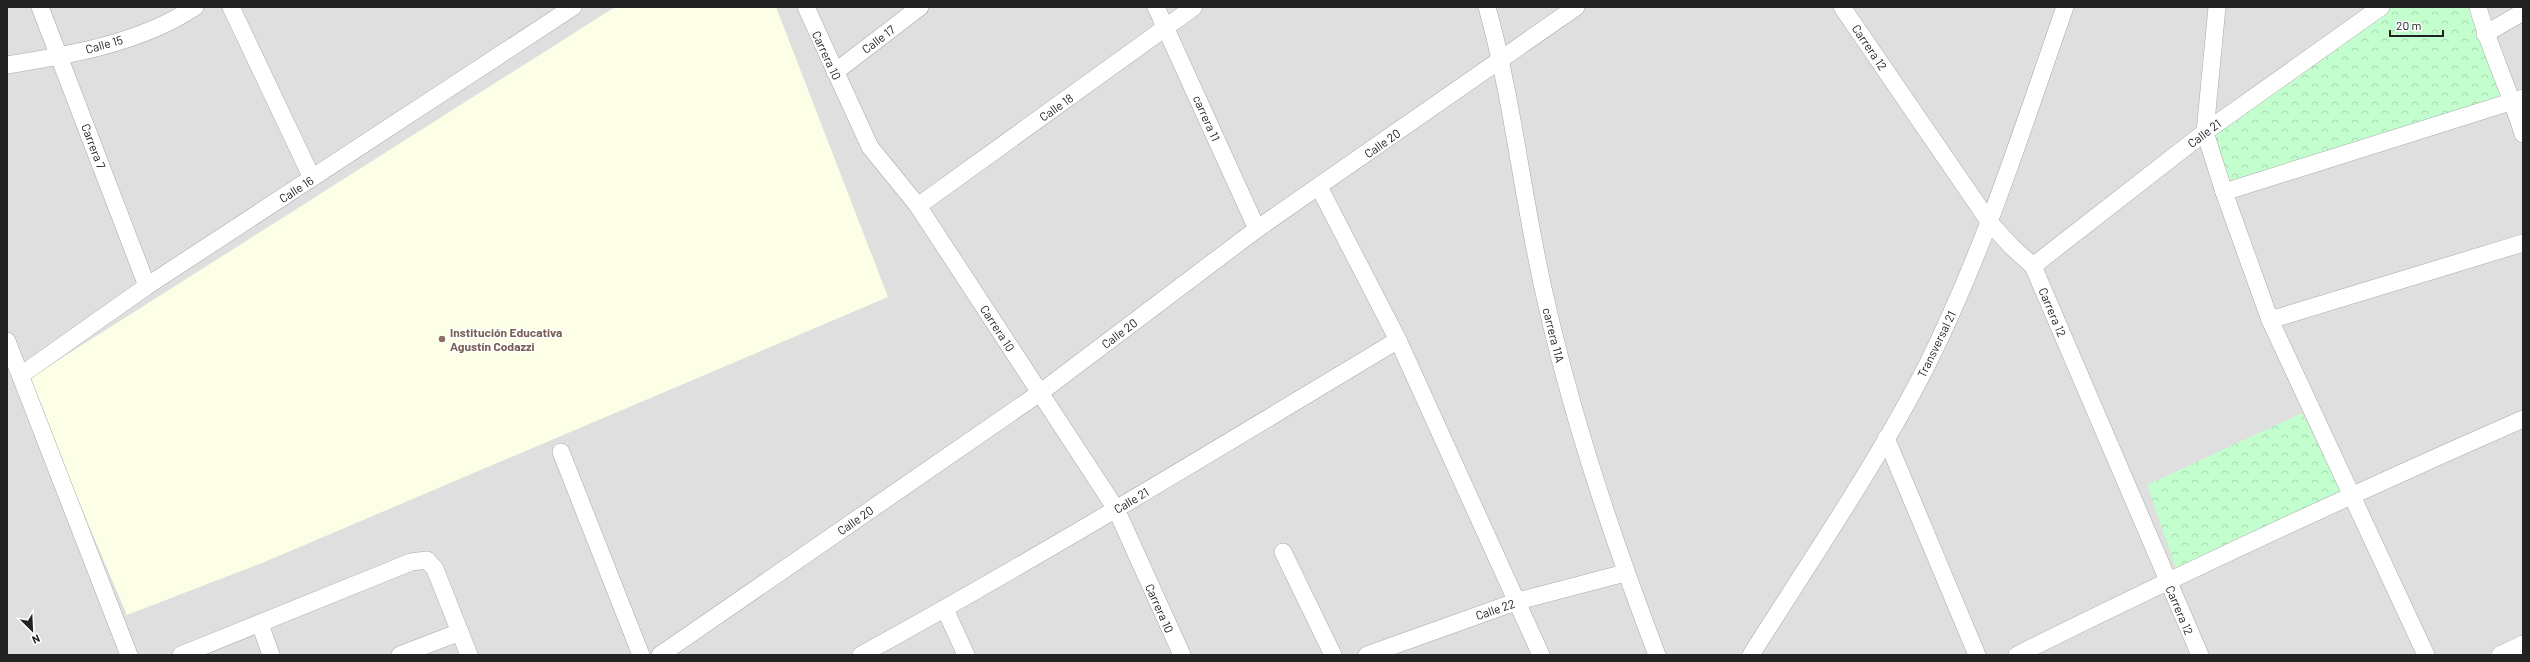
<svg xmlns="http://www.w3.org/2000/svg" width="2530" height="662" font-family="Barlow,sans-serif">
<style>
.residential{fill:#e0dfdf}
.education{fill:#fcffe5}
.park{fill:url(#park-crowns)}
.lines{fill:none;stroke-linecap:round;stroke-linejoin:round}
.minor-casing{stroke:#a9a9a9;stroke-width:18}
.minor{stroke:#fff;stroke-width:17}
.education-dot{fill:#8d6e63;stroke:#fff;stroke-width:1.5}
.labels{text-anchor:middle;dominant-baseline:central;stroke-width:3;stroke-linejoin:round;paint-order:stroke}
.street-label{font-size:12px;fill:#222;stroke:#fff}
.education-label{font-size:12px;font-weight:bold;fill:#785e54;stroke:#fff;text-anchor:start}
</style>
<defs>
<pattern id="park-crowns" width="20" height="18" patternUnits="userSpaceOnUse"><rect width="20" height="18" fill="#c3fece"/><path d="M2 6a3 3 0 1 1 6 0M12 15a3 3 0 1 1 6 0" fill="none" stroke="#a7d9b1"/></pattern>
</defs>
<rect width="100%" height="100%" fill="#f3f0e8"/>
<rect class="residential" x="7" y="7" width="2516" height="648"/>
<polygon class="education" points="615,7 776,7 888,297 262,563 127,615 27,380"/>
<g class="park">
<polygon points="2388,7 2474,7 2506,97 2226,188 2209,135"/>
<polygon points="2302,413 2341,491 2176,569 2147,485"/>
</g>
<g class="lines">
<g class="minor-casing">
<g id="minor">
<polyline points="40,7 147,286"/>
<polyline points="231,7 312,178"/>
<polyline points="806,7 870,147 918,206 1116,509 1182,655"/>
<polyline points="1156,7 1257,229"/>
<path d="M1487,7C1514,104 1523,204 1546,301C1573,421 1613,540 1657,655"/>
<polyline points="1842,7 1990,223 2012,247 2033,266 2200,655"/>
<polyline points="2217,7 2205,132 2224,192 2270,320 2426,655"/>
<path d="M2478,7C2490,51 2510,91 2523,134"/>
<polyline points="2485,34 2523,12"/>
<path d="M7,65C70,55 141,43 195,7"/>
<polyline points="835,72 920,7"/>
<polyline points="1319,187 1398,340 1541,655"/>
<polyline points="2224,192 2523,98"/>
<polyline points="918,206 1194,7"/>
<polyline points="2033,266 2205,132 2381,7"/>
<polyline points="2270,320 2523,243"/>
<polyline points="7,341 129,655"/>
<polyline points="21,375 147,286 573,7"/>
<polyline points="1886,438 1977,655"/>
<polyline points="561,452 641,655"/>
<polyline points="1283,552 1333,655"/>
<polyline points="945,609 966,655"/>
<polyline points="260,624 271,655"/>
<polyline points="181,655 411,562 427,560 435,569 469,655"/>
<polyline points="400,655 460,632"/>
<polyline points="660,655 1041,392 1257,229 1576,7"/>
<path d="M861,655C1043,555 1220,447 1398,340"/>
<polyline points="1367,655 1518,601 1625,573"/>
<path d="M1751,655C1811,559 1877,464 1928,363C1985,248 2023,127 2065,7"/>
<path d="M2017,655C2184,572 2352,494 2523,419"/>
<polyline points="2500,655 2523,644"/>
</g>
</g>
<use href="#minor" class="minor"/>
</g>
<circle class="education-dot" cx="442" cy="339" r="4"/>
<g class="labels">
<g class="street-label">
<text transform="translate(878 39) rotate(-37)">Calle 17</text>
<text transform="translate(104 44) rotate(-16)">Calle 15</text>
<text transform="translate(1870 47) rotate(56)">Carrera 12</text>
<text transform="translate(827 55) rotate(65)">Carrera 10</text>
<text transform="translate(1056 107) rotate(-35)">Calle 18</text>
<text transform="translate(1207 118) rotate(66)">carrera 11</text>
<text transform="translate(2204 133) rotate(-37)">Calle 21</text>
<text transform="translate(1382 143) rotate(-35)">Calle 20</text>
<text transform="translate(94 146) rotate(69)">Carrera 7</text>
<text transform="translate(296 189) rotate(-33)">Calle 16</text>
<text transform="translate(2053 312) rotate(67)">Carrera 12</text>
<text transform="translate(998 328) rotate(57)">Carrera 10</text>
<text transform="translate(1119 333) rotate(-37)">Calle 20</text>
<text transform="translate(1554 335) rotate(76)">carrera 11A</text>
<text transform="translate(1936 344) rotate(-64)">Transversal 21</text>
<text transform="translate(1131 500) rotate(-31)">Calle 21</text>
<text transform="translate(855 520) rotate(-35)">Calle 20</text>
<text transform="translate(1160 608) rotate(66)">Carrera 10</text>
<text transform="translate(1495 609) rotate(-19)">Calle 22</text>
<text transform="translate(2180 610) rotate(67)">Carrera 12</text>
</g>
<g class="education-label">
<text x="450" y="332">Institución Educativa<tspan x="450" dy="14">Agustín Codazzi</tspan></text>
</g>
</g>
<rect width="2530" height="662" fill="none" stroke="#222222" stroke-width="16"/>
<g transform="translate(32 630) rotate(156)" stroke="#ffffff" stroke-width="3" paint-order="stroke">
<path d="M0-3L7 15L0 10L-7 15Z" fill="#222222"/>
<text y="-6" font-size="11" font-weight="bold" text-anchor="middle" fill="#222222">N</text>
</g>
<path d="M2390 30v6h53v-6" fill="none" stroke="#222222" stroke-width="2"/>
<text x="2396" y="30" font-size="12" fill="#222222" stroke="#ffffff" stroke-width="3" paint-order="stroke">20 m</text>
</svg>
